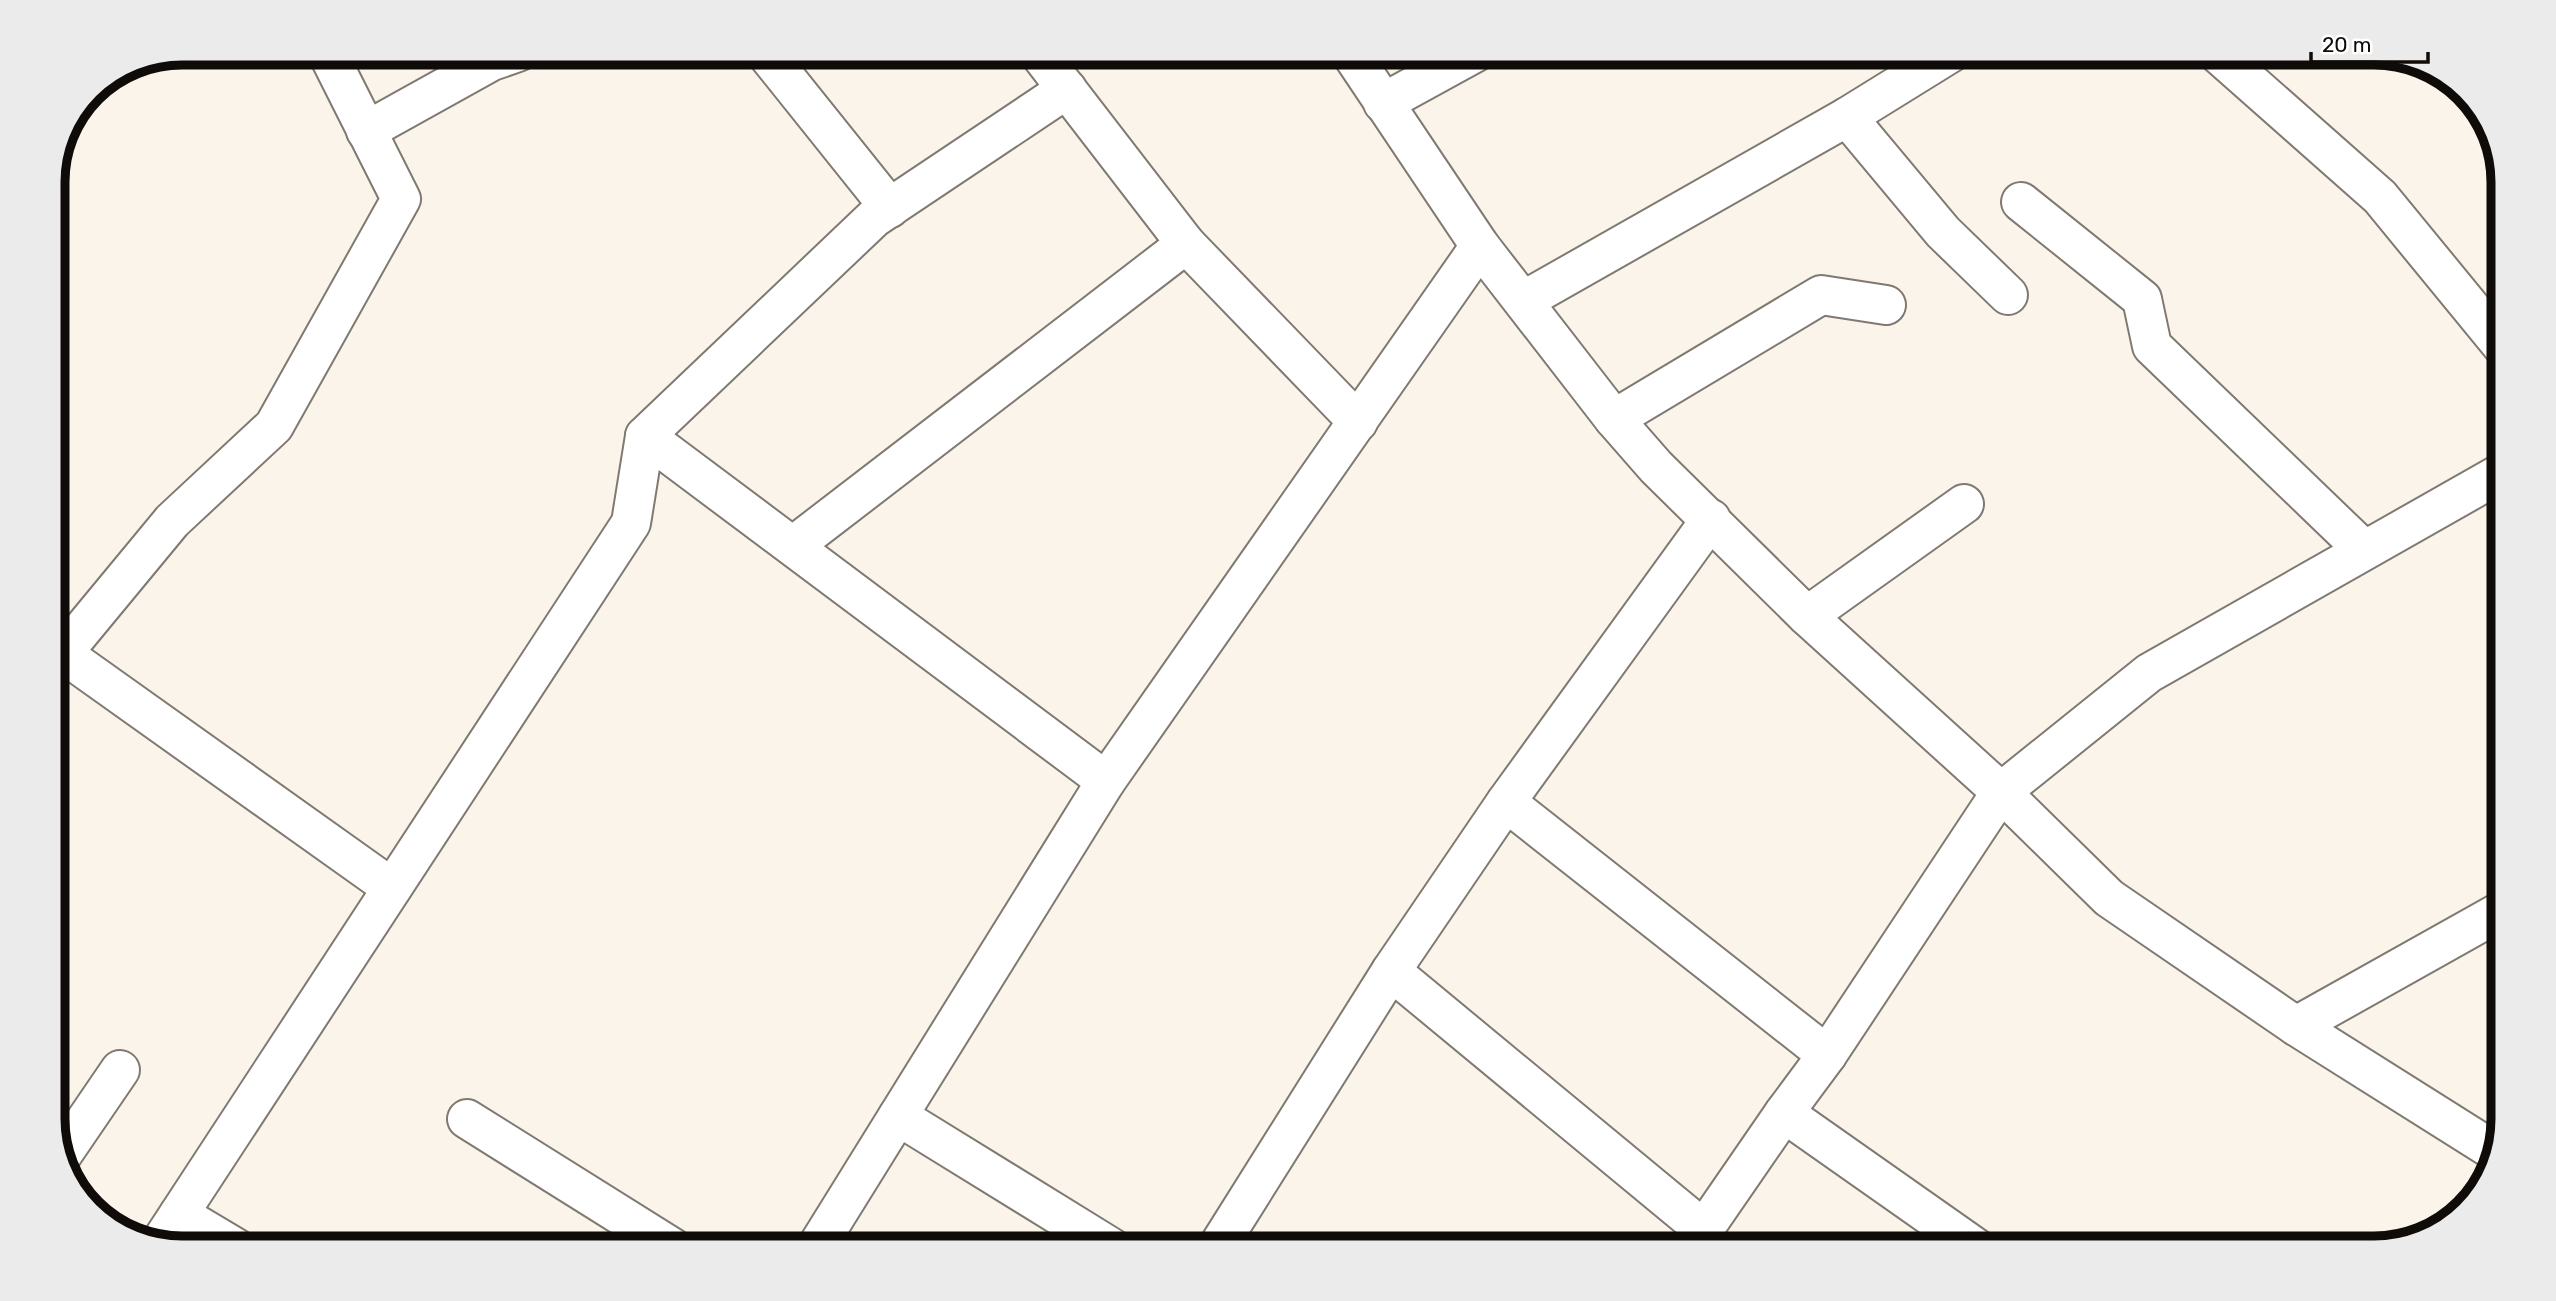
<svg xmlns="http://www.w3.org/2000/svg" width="2556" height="1301" font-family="Rubik,sans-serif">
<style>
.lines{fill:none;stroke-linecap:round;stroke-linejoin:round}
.minor-casing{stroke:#7f7971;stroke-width:42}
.minor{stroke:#fff;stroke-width:38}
.rim{fill:none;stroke:#0e0b09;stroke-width:9}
</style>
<rect width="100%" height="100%" fill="#fbf4eb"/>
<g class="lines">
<g class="minor-casing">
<g id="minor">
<polyline points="765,52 890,208"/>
<polyline points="1038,52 1186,244 1358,422"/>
<polyline points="1350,52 1480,246 1614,419 1656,467 1807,616 2001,792 2109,898 2296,1026 2496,1152"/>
<polyline points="2216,52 2380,197 2503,347"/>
<polyline points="1383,103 1476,52"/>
<polyline points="1847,117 1943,232 2008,295"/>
<polyline points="366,131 492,61 518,52"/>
<polyline points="2021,202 2142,299 2152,346 2364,550"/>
<polyline points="1523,301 1847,117 1952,52"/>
<polyline points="1614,419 1821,295 1886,305"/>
<polyline points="645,436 1106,781"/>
<polyline points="793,546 1186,244"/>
<polyline points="1807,616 1964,504"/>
<polyline points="62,653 392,888"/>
<polyline points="53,665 172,521 274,426 401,199 327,52"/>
<polyline points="1506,802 1827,1055"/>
<polyline points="1391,971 1703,1229"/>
<polyline points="2296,1026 2503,910"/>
<polyline points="1784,1113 1976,1248"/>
<polyline points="898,1116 1112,1248"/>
<polyline points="467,1119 673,1248"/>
<polyline points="62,1155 120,1070"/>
<polyline points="179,1214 236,1248"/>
<polyline points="160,1243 631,523 645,436 874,218 1067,89"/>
<polyline points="816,1248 1106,781 1480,246"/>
<polyline points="1217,1248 1391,971 1506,802 1711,519"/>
<polyline points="1691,1248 1784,1113 1827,1055 2001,792 2149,673 2503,472"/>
</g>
</g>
<use href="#minor" class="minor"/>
</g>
<path d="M0 0H2556V1301H0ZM182 65H2374A117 117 0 0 1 2491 182V1119A117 117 0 0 1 2374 1236H182A117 117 0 0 1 65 1119V182A117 117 0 0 1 182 65Z" fill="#ecebeb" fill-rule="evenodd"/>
<path class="rim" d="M182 65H2374A117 117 0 0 1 2491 182V1119A117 117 0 0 1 2374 1236H182A117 117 0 0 1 65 1119V182A117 117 0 0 1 182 65Z"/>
<path d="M2311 52v10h117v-10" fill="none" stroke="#0e0b09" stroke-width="3.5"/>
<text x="2322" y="52" font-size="21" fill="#0e0b09" stroke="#ffffff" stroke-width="5" paint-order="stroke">20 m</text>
</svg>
